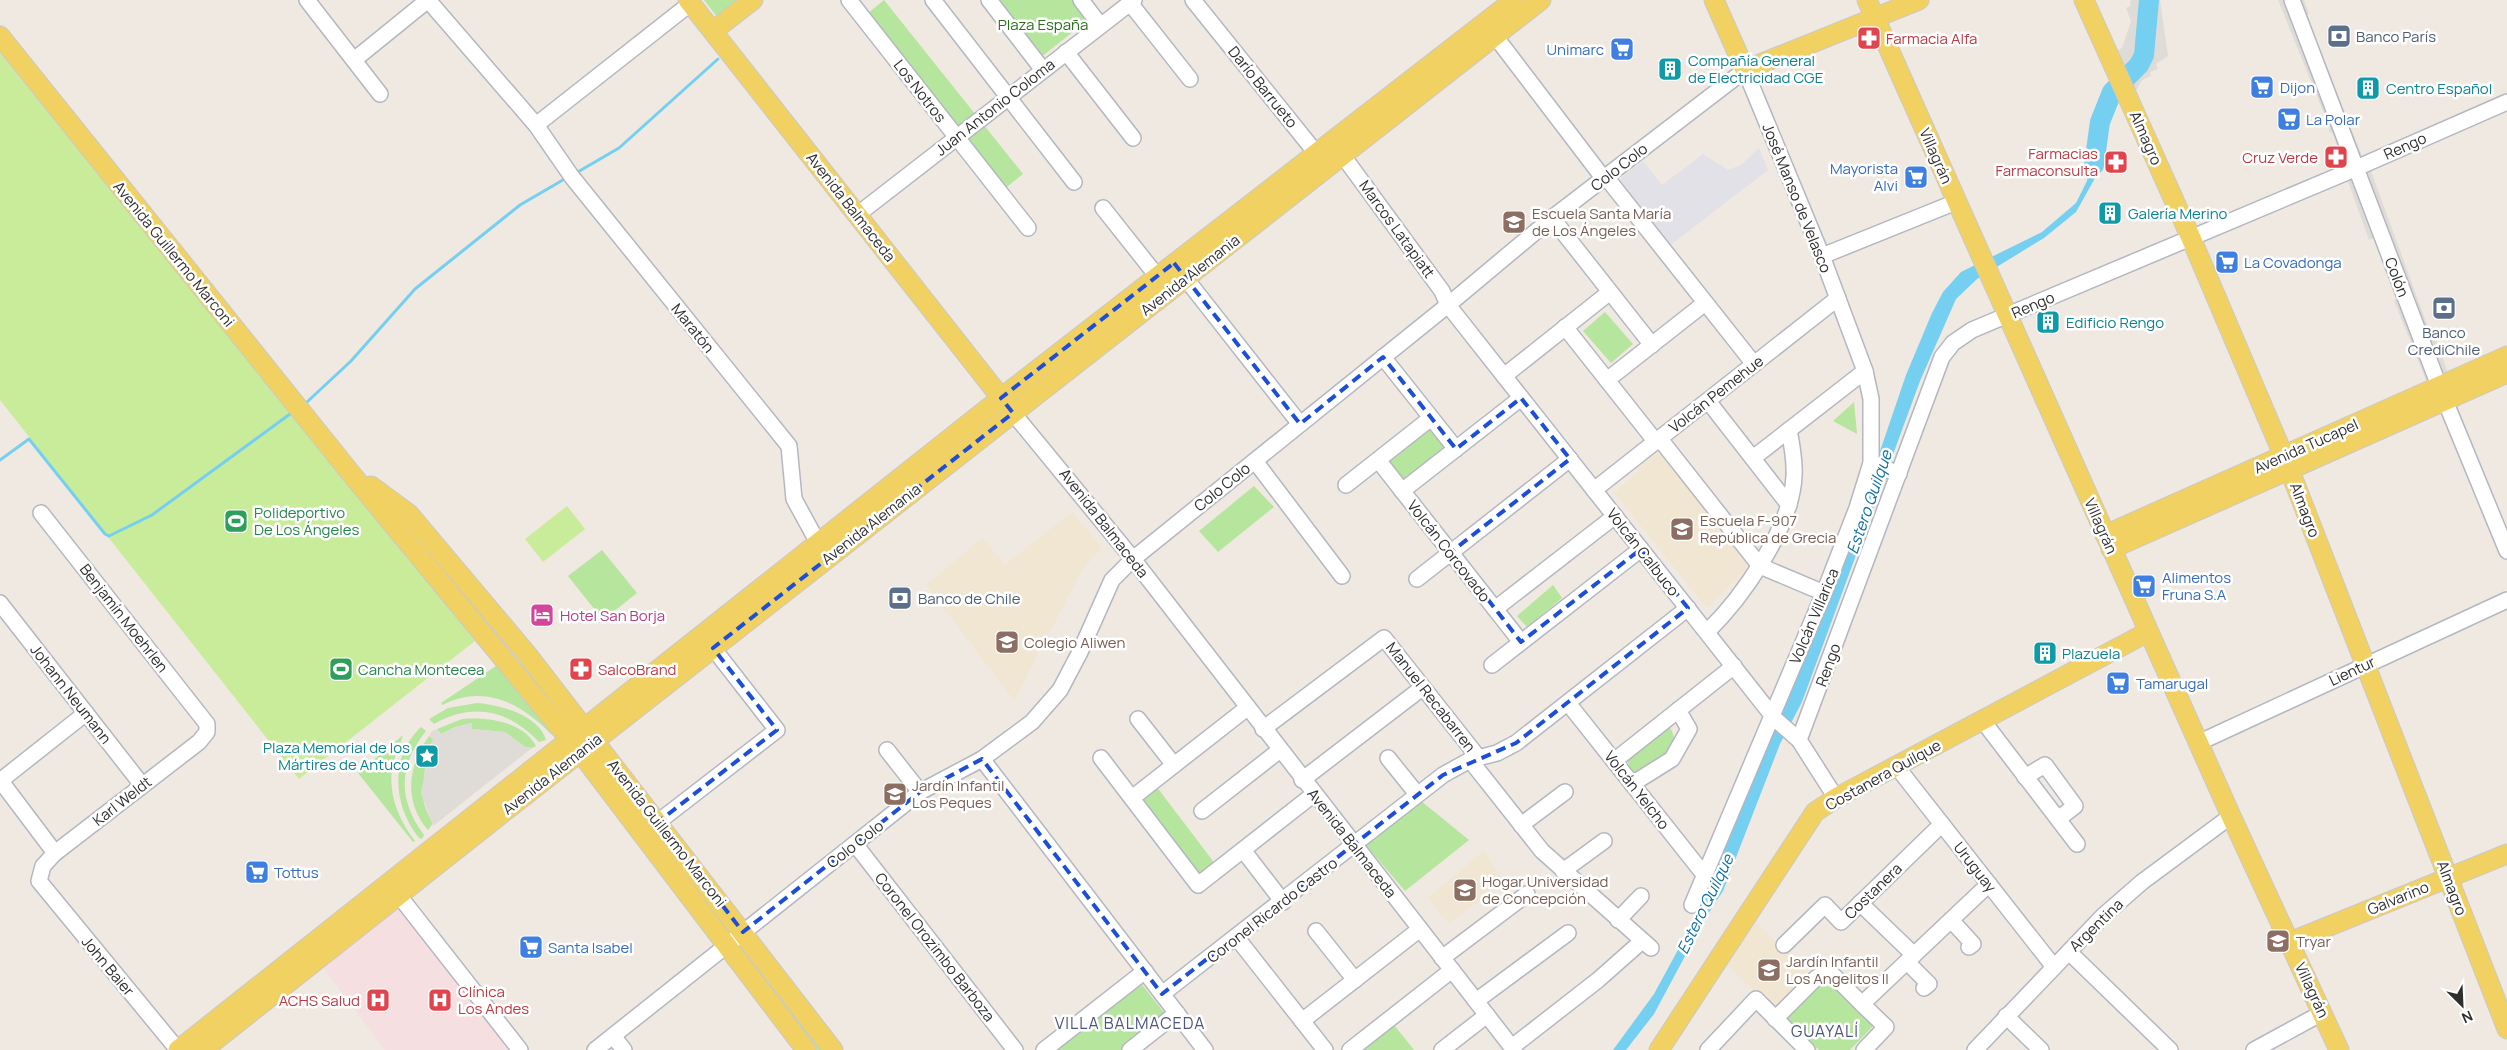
<svg xmlns="http://www.w3.org/2000/svg" width="2507" height="1050" font-family="Manrope,sans-serif">
<style>
.industrial{fill:#e3e1e8}
.education{fill:#f0e6d1}
.medical{fill:#f5dfe0}
.green{fill:#b6e59e}
.pitch{fill:#c9ec9a}
.plaza{fill:#dfdcd8}
.water{fill:#75cff0}
.lines{fill:none;stroke-linecap:round;stroke-linejoin:round}
.stream{stroke:#75cff0;stroke-width:3}
.river{stroke:#75cff0;stroke-width:20}
.minor-casing{stroke:#b4b7c1;stroke-width:18}
.major-casing{stroke:#c9c9c9;stroke-width:21}
.minor{stroke:#fff;stroke-width:15}
.major{stroke:#f2d163;stroke-width:19}
.marked{fill:none;stroke:#1d4ed8;stroke-width:4;stroke-dasharray:10 6;stroke-linejoin:round}
.labels{text-anchor:middle;dominant-baseline:central;stroke-width:5;stroke-linejoin:round;paint-order:stroke}
.park-label{font-size:15px;fill:#2c6e1b;stroke:#fff}
.service-label{font-size:15px;fill:#4e5e75;stroke:#fff;text-anchor:start}
.health-label{font-size:15px;fill:#be3a42;stroke:#fff;text-anchor:start}
.shop-label{font-size:15px;fill:#366cbe;stroke:#fff;text-anchor:start}
.culture-label{font-size:15px;fill:#0d838f;stroke:#fff;text-anchor:start}
.street-label{font-size:15px;fill:#2e2e2e;stroke:#fff}
.education-label{font-size:15px;fill:#785e54;stroke:#fff;text-anchor:start}
.leisure-label{font-size:15px;fill:#27864d;stroke:#fff;text-anchor:start}
.hotel-label{font-size:15px;fill:#b23c85;stroke:#fff;text-anchor:start}
.water-label{font-size:16px;font-style:italic;fill:#0d6fa3;stroke:#fff}
.neighbourhood-label{font-size:16px;letter-spacing:1px;fill:#4d5680;stroke:#fff}
</style>
<rect width="100%" height="100%" fill="#efe9e1"/>
<polygon class="industrial" points="1759,148 1768,170 1668,247 1619,183 1622,177 1643,161 1662,185 1703,154 1728,170 1741,165"/>
<g class="education">
<polygon points="1659,451 1750,565 1707,608 1615,493 1638,471 1636,468"/>
<polygon points="1072,512 1102,547 1082,570 1014,700 926,585 982,538 1005,565"/>
<polygon points="1484,851 1504,882 1449,923 1428,898"/>
<polygon points="1753,920 1809,974 1774,1011 1728,965"/>
</g>
<polygon class="medical" points="398,908 447,968 509,1050 385,1050 323,967"/>
<g class="green">
<polygon points="704,0 748,0 721,22"/>
<polygon points="884,0 1023,174 1003,190 867,14"/>
<polygon points="994,0 1076,0 1089,19 1040,58"/>
<polygon points="1605,312 1633,344 1611,363 1583,331"/>
<polygon points="1854,402 1857,434 1833,421"/>
<polygon points="1431,426 1447,446 1404,481 1386,462"/>
<polygon points="1254,486 1274,507 1218,552 1199,531"/>
<polygon points="602,550 637,593 603,620 568,576"/>
<polygon points="1553,585 1562,598 1527,627 1517,616"/>
<path d="M499,664L554,733L552,735C522,704 485,683 442,705L441,703Z"/>
<path d="M477,703C500,705 539,715 546,740L539,742C509,710 473,702 434,724L429,719L448,708Z"/>
<path d="M462,719C487,717 523,721 536,746L532,748L525,747L505,732L472,729V723L455,727L441,734L437,729Z"/>
<path d="M421,727L426,731C398,766 398,800 424,835L422,839L419,838C393,806 389,757 421,727Z"/>
<polygon points="1670,727 1675,739 1667,757 1634,777 1626,758"/>
<path d="M403,735C401,743 395,754 393,764C387,792 398,819 415,841L413,842L358,773Z"/>
<path d="M429,736L434,740L425,751C428,781 414,793 433,823L428,830C403,801 408,765 429,736Z"/>
<polygon points="1156,786 1216,865 1200,879 1139,800"/>
<polygon points="1421,801 1469,840 1405,891 1365,844"/>
<polygon points="753,960 821,1050 812,1050 747,965"/>
<polygon points="1824,978 1873,1026 1850,1050 1819,1050 1786,1018"/>
<polygon points="1139,981 1166,1015 1121,1050 1050,1050"/>
<polygon points="1394,1025 1414,1050 1362,1050"/>
</g>
<g class="pitch">
<polygon points="0,53 475,641 299,779 0,400"/>
<polygon points="567,506 585,529 543,562 525,539"/>
</g>
<g class="plaza">
<polygon points="2131,0 2143,0 2142,23 2136,55 2129,65 2135,76 2150,64 2154,56 2154,0 2160,0 2168,56 2156,64 2158,69 2150,72 2151,76 2142,80 2136,91 2118,50 2122,48 2131,21 2126,8 2130,6"/>
<polygon points="2278,0 2304,0 2309,14 2307,15 2365,164 2368,163 2428,327 2431,326 2451,381 2430,390 2394,301 2396,299 2374,238 2369,240 2345,173 2347,172 2344,163 2332,132 2330,133 2325,116"/>
<polygon points="472,723 472,729 505,732 525,747 532,748 433,826 421,793 426,767 421,764 425,751 434,741 429,736 432,731 437,729 441,734 455,727"/>
</g>
<g class="water">
<path d="M2143,0H2153V56L2149,64L2134,76L2130,65C2145,51 2143,20 2143,0Z"/>
<polygon points="2100,137 2103,140 2099,171 2076,212 2044,238 1977,279 1956,299 1920,381 1802,702 1780,744 1723,891 1706,917 1654,1014 1626,1050 1613,1050 1654,994 1692,924 1878,457 1906,375 1932,313 1943,292 1961,272 2042,232 2076,203 2087,181 2091,141"/>
</g>
<g class="lines">
<g class="stream">
<polyline points="576,173 619,148 718,59"/>
<polyline points="307,402 351,361 415,289 520,205 568,177"/>
<polyline points="0,460 29,439 105,534 109,536 152,515 290,414"/>
</g>
<polyline class="river" points="2094,165 2100,122 2112,92 2139,65 2144,55 2149,0"/>
<g class="minor-casing">
<g id="minor">
<polyline points="307,0 380,94"/>
<polyline points="428,0 536,125 572,177 789,446 794,499 818,543"/>
<polyline points="849,0 1028,228"/>
<polyline points="933,0 1074,182"/>
<polyline points="989,0 1043,70"/>
<polyline points="1081,0 1100,25"/>
<polyline points="1193,0 1316,153 1342,156 1346,160 1442,291 1448,305 1775,719 1799,740 1836,798"/>
<polyline points="2292,0 2439,386 2507,551"/>
<polyline points="1130,3 1190,79"/>
<polyline points="1495,36 1604,179"/>
<polyline points="1066,52 1133,138"/>
<polyline points="354,60 428,0"/>
<polyline points="536,125 691,3"/>
<polyline points="1606,177 1754,364"/>
<polyline points="1103,208 1157,276"/>
<polyline points="857,215 1134,0"/>
<polyline points="1552,218 1652,345"/>
<polyline points="1822,256 1956,202"/>
<polyline points="1179,270 1300,424"/>
<polyline points="1565,327 1656,442"/>
<polyline points="1383,357 1456,449"/>
<polyline points="1504,376 1610,292"/>
<polyline points="1607,380 1705,303"/>
<polyline points="1708,401 1789,505"/>
<polyline points="1013,413 1133,559 1514,1050"/>
<polyline points="1660,439 1760,566 1824,593"/>
<polyline points="1753,458 1865,371"/>
<polyline points="1378,460 1521,642"/>
<polyline points="1255,461 1342,576"/>
<polyline points="1871,463 1899,474"/>
<polyline points="1346,485 1431,418"/>
<polyline points="1594,490 1838,298"/>
<polyline points="1402,491 1521,398"/>
<polyline points="41,513 207,724 207,732 199,742 55,853 43,866 39,881 178,1050"/>
<polyline points="1417,579 1570,459"/>
<polyline points="0,603 142,785"/>
<polyline points="1495,609 1615,516"/>
<path d="M1707,632C1742,598 1792,527 1794,476C1795,461 1792,445 1789,430"/>
<polyline points="1492,665 1641,549"/>
<polyline points="1568,703 1706,877"/>
<polyline points="1138,719 1174,765"/>
<polyline points="1983,721 2077,844"/>
<polyline points="1263,729 1384,638 1478,757"/>
<polyline points="1799,740 1942,357 1953,343 1972,330 2345,173 2507,102"/>
<polyline points="2198,743 2507,600"/>
<polyline points="887,750 920,792"/>
<polyline points="1101,758 1198,885 1314,794"/>
<polyline points="1388,758 1417,794"/>
<polyline points="982,759 1205,1050"/>
<polyline points="1470,760 1542,851 1651,948"/>
<polyline points="1614,761 1734,666"/>
<polyline points="1897,767 2054,967"/>
<polyline points="2025,777 2045,765 2075,806 2058,819"/>
<polyline points="0,780 55,853"/>
<polyline points="1302,780 1422,688"/>
<polyline points="0,781 86,713"/>
<polyline points="1632,784 1672,759 1689,729 1678,710"/>
<polyline points="1132,798 1247,708"/>
<polyline points="1202,811 1280,750"/>
<polyline points="658,822 777,730 713,648"/>
<polyline points="1521,825 1565,792"/>
<polyline points="855,844 1015,1050"/>
<polyline points="1243,850 1283,902"/>
<polyline points="1563,871 1604,841"/>
<polyline points="393,888 520,1050"/>
<polyline points="1860,903 1914,955"/>
<polyline points="1618,920 1641,896"/>
<polyline points="1951,920 1973,944 1969,947"/>
<polyline points="1316,931 1355,980"/>
<polyline points="1237,938 1325,1050"/>
<polyline points="1784,945 1825,905 1841,922 1942,824"/>
<polyline points="2069,952 2170,1050"/>
<polyline points="1442,958 1527,894"/>
<polyline points="1907,962 1929,984 1924,988"/>
<polyline points="1162,994 1443,775 1470,760 1497,753 1516,743 1688,608"/>
<polyline points="1476,1001 1568,933"/>
<polyline points="2006,1016 2041,1050"/>
<polyline points="1775,1019 1816,978 1823,974 1831,973 1862,1004"/>
<polyline points="1302,1021 1420,929"/>
<polyline points="613,1036 624,1050"/>
<polyline points="1512,1047 1598,980 1642,941"/>
<polyline points="595,1050 920,792 982,759 1032,722 1060,690 1080,652 1112,580 1133,559 1448,305 1552,218 1745,70 1822,256 1865,371 1871,399 1871,463 1857,508 1824,593 1692,905"/>
<polyline points="1044,1050 1145,971"/>
<polyline points="1130,1050 1177,1013"/>
<polyline points="1350,1050 1452,970"/>
<polyline points="1442,1050 1487,1015"/>
<polyline points="1708,1050 1756,999 1807,1050"/>
<polyline points="1864,1050 1886,1027 1862,1004 1989,884"/>
<polyline points="1975,1050 2103,916 2142,882 2231,816"/>
<polyline points="2254,1050 2322,1013"/>
</g>
</g>
<g class="major-casing">
<g id="major">
<polyline points="688,0 1009,408"/>
<polyline points="1714,0 1745,70 1919,0"/>
<polyline points="1867,0 2231,816 2339,1050"/>
<polyline points="2084,0 2191,238 2290,471 2507,1029"/>
<polyline points="713,31 753,0"/>
<polyline points="0,36 349,471 580,752 806,1050"/>
<polyline points="371,486 409,514 526,653 833,1050"/>
<polyline points="2105,535 2507,356"/>
<polyline points="2111,549 2507,373"/>
<polyline points="2290,942 2507,854"/>
<polyline points="178,1050 1001,398 1514,0"/>
<polyline points="203,1050 500,815 1541,0"/>
<polyline points="1659,1050 1815,812 1836,798 2148,632"/>
</g>
</g>
<use href="#minor" class="minor"/>
<use href="#major" class="major"/>
</g>
<path class="marked" d="M1174,263L1300,424L1383,357L1456,449L1521,398L1570,459L1451,552L1521,642L1641,549L1688,608L1516,743L1443,775L1162,994L982,759L920,792L743,932L658,822L777,730L713,648L1013,413L1001,398Z"/>
<defs>
<g id="bank-square" transform="scale(1.25)"><rect x="-9" y="-9" width="18" height="18" rx="4" fill="#5c6f8a" stroke="#fff"/><path d="M-6-4H6V4H-6ZM0-2.3a2.3 2.3 0 1 0 0 4.6a2.3 2.3 0 1 0 0-4.6Z" fill="#fff"/></g>
<g id="pharmacy-square" transform="scale(1.25)"><rect x="-9" y="-9" width="18" height="18" rx="4" fill="#e0444e" stroke="#fff"/><path d="M-2-6h4v4h4v4h-4v4h-4v-4h-4v-4h4Z" fill="#fff"/></g>
<g id="supermarket-square" transform="scale(1.25)"><rect x="-9" y="-9" width="18" height="18" rx="4" fill="#3f7fe0" stroke="#fff"/><path d="M-6-5.5h2.5l.6 2H6L4.5 2H-2.5L-4.4-4H-6ZM-1.5 3.2a1.3 1.3 0 1 0 .1 0ZM3 3.2a1.3 1.3 0 1 0 .1 0Z" fill="#fff"/></g>
<g id="building-square" transform="scale(1.25)"><rect x="-9" y="-9" width="18" height="18" rx="4" fill="#0f9aa8" stroke="#fff"/><path d="M-4-6H4V6H1V3H-1V6H-4ZM-2.5-4.3h1.7v1.8h-1.7ZM.8-4.3h1.7v1.8H.8ZM-2.5-1h1.7V.8h-1.7ZM.8-1h1.7V.8H.8Z" fill="#fff"/></g>
<g id="school-square" transform="scale(1.25)"><rect x="-9" y="-9" width="18" height="18" rx="4" fill="#8d6e63" stroke="#fff"/><path d="M0-5L7-2L0 1L-7-2ZM-4 1L0 2.5L4 1V4Q0 6-4 4Z" fill="#fff"/></g>
<g id="stadium-square" transform="scale(1.25)"><rect x="-9" y="-9" width="18" height="18" rx="4" fill="#2e9e5b" stroke="#fff"/><path d="M0-5a6.5 5 0 1 0 0 10a6.5 5 0 1 0 0-10ZM-3.5-1.8h7v3.6h-7Z" fill="#fff"/></g>
<g id="hotel-square" transform="scale(1.25)"><rect x="-9" y="-9" width="18" height="18" rx="4" fill="#d1479c" stroke="#fff"/><path d="M-6-4.5h1.5V1H6V5H4.5V3h-9V5H-6ZM-4 0a1.8 1.8 0 1 1 3.6 0ZM.5 0V-2.5h3Q6-2.5 6 0Z" fill="#fff"/></g>
<g id="sight-square" transform="scale(1.25)"><rect x="-9" y="-9" width="18" height="18" rx="4" fill="#0f9aa8" stroke="#fff"/><path d="M0-6L1.8-2.2L6-1.7L2.9 1.2L3.7 5.4L0 3.3L-3.7 5.4L-2.9 1.2L-6-1.7L-1.8-2.2Z" fill="#fff"/></g>
<g id="university-square" transform="scale(1.25)"><rect x="-9" y="-9" width="18" height="18" rx="4" fill="#8d6e63" stroke="#fff"/><path d="M0-5L7-2L0 1L-7-2ZM-4 1L0 2.5L4 1V4Q0 6-4 4Z" fill="#fff"/></g>
<g id="hospital-square" transform="scale(1.25)"><rect x="-9" y="-9" width="18" height="18" rx="4" fill="#e0444e" stroke="#fff"/><path d="M-5-5h3v3.5h4V-5h3V5h-3V1.5h-4V5h-3Z" fill="#fff"/></g>
</defs>
<g fill-rule="evenodd">
<use href="#bank-square" x="2339" y="36"/>
<use href="#pharmacy-square" x="1869" y="38"/>
<use href="#supermarket-square" x="1622" y="49"/>
<use href="#building-square" x="1670" y="69"/>
<use href="#supermarket-square" x="2262" y="87"/>
<use href="#building-square" x="2368" y="88"/>
<use href="#supermarket-square" x="2289" y="119"/>
<use href="#pharmacy-square" x="2336" y="157"/>
<use href="#pharmacy-square" x="2116" y="162"/>
<use href="#supermarket-square" x="1916" y="177"/>
<use href="#building-square" x="2110" y="213"/>
<use href="#school-square" x="1514" y="222"/>
<use href="#supermarket-square" x="2227" y="262"/>
<use href="#bank-square" x="2444" y="308"/>
<use href="#building-square" x="2048" y="322"/>
<use href="#stadium-square" x="236" y="521"/>
<use href="#school-square" x="1682" y="529"/>
<use href="#supermarket-square" x="2144" y="586"/>
<use href="#bank-square" x="900" y="598"/>
<use href="#hotel-square" x="542" y="615"/>
<use href="#school-square" x="1007" y="642"/>
<use href="#building-square" x="2045" y="653"/>
<use href="#stadium-square" x="341" y="669"/>
<use href="#pharmacy-square" x="581" y="669"/>
<use href="#supermarket-square" x="2118" y="683"/>
<use href="#sight-square" x="427" y="756"/>
<use href="#school-square" x="895" y="794"/>
<use href="#supermarket-square" x="257" y="872"/>
<use href="#university-square" x="1465" y="890"/>
<use href="#school-square" x="2278" y="941"/>
<use href="#supermarket-square" x="531" y="947"/>
<use href="#school-square" x="1769" y="970"/>
<use href="#hospital-square" x="378" y="1000"/>
<use href="#hospital-square" x="440" y="1000"/>
</g>
<g class="labels">
<g class="park-label">
<text x="1043" y="24">Plaza España</text>
</g>
<g class="service-label">
<text x="2356" y="36">Banco París</text>
<text x="2444" y="332" text-anchor="middle">Banco<tspan x="2444" dy="17">CrediChile</tspan></text>
<text x="918" y="598">Banco de Chile</text>
</g>
<g class="health-label">
<text x="1886" y="38">Farmacia Alfa</text>
<text x="2098" y="153" text-anchor="end">Farmacias<tspan x="2098" dy="17">Farmaconsulta</tspan></text>
<text x="2318" y="157" text-anchor="end">Cruz Verde</text>
<text x="598" y="669">SalcoBrand</text>
<text x="458" y="991">Clínica<tspan x="458" dy="17">Los Andes</tspan></text>
<text x="360" y="1000" text-anchor="end">ACHS Salud</text>
</g>
<g class="shop-label">
<text x="1604" y="49" text-anchor="end">Unimarc</text>
<text x="2280" y="87">Dijon</text>
<text x="2306" y="119">La Polar</text>
<text x="1898" y="168" text-anchor="end">Mayorista<tspan x="1898" dy="17">Alvi</tspan></text>
<text x="2244" y="262">La Covadonga</text>
<text x="2162" y="577">Alimentos<tspan x="2162" dy="17">Fruna S.A</tspan></text>
<text x="2136" y="683">Tamarugal</text>
<text x="274" y="872">Tottus</text>
<text x="548" y="947">Santa Isabel</text>
</g>
<g class="culture-label">
<text x="1688" y="60">Compañía General<tspan x="1688" dy="17">de Electricidad CGE</tspan></text>
<text x="2386" y="88">Centro Español</text>
<text x="2128" y="213">Galería Merino</text>
<text x="2066" y="322">Edificio Rengo</text>
<text x="2062" y="653">Plazuela</text>
<text x="410" y="747" text-anchor="end">Plaza Memorial de los<tspan x="410" dy="17">Mártires de Antuco</tspan></text>
</g>
<g class="street-label">
<text transform="translate(1263 87) rotate(51)">Darío Barrueto</text>
<text transform="translate(920 91) rotate(52)">Los Notros</text>
<text transform="translate(995 107) rotate(-38)">Juan Antonio Coloma</text>
<text transform="translate(2146 138) rotate(66)">Almagro</text>
<text transform="translate(2405 146) rotate(-24)">Rengo</text>
<text transform="translate(1936 156) rotate(66)">Villagrán</text>
<text transform="translate(1619 167) rotate(-38)">Colo Colo</text>
<text transform="translate(1797 198) rotate(68)">José Manso de Velasco</text>
<text transform="translate(851 207) rotate(52)">Avenida Balmaceda</text>
<text transform="translate(1397 229) rotate(54)">Marcos Latapiatt</text>
<text transform="translate(174 254) rotate(51)">Avenida Guillermo Marconi</text>
<text transform="translate(1190 275) rotate(-38)">Avenida Alemania</text>
<text transform="translate(2397 277) rotate(69)">Colón</text>
<text transform="translate(2033 305) rotate(-23)">Rengo</text>
<text transform="translate(693 328) rotate(51)">Maratón</text>
<text transform="translate(1716 394) rotate(-38)">Volcán Pemehue</text>
<text transform="translate(2306 446) rotate(-24)">Avenida Tucapel</text>
<text transform="translate(1222 487) rotate(-39)">Colo Colo</text>
<text transform="translate(2305 510) rotate(69)">Almagro</text>
<text transform="translate(1104 523) rotate(52)">Avenida Balmaceda</text>
<text transform="translate(871 524) rotate(-38)">Avenida Alemania</text>
<text transform="translate(2101 526) rotate(66)">Villagrán</text>
<text transform="translate(1449 551) rotate(52)">Volcán Corcovado</text>
<text transform="translate(1643 552) rotate(52)">Volcán Calbuco</text>
<text transform="translate(1814 616) rotate(-67)">Volcán Villarica</text>
<text transform="translate(124 618) rotate(52)">Benjamín Moehrlen</text>
<text transform="translate(1828 665) rotate(-70)">Rengo</text>
<text transform="translate(2352 671) rotate(-25)">Lientur</text>
<text transform="translate(71 694) rotate(52)">Johann Neumann</text>
<text transform="translate(1431 697) rotate(52)">Manuel Recabarren</text>
<text transform="translate(552 774) rotate(-38)">Avenida Alemania</text>
<text transform="translate(1883 775) rotate(-29)">Costanera Quilque</text>
<text transform="translate(1637 790) rotate(52)">Volcán Yelcho</text>
<text transform="translate(122 801) rotate(-38)">Karl Weldt</text>
<text transform="translate(667 833) rotate(52)">Avenida Guillermo Marconi</text>
<text transform="translate(1352 843) rotate(52)">Avenida Balmaceda</text>
<text transform="translate(855 844) rotate(-38)">Colo Colo</text>
<text transform="translate(1975 867) rotate(52)">Uruguay</text>
<text transform="translate(2452 888) rotate(69)">Almagro</text>
<text transform="translate(1873 891) rotate(-44)">Costanera</text>
<text transform="translate(2398 898) rotate(-22)">Galvarino</text>
<text transform="translate(1272 910) rotate(-38)">Coronel Ricardo Castro</text>
<text transform="translate(2096 925) rotate(-44)">Argentina</text>
<text transform="translate(935 947) rotate(52)">Coronel Orozimbo Barboza</text>
<text transform="translate(108 966) rotate(50)">John Baier</text>
<text transform="translate(2312 990) rotate(65)">Villagrán</text>
</g>
<g class="education-label">
<text x="1532" y="213">Escuela Santa María<tspan x="1532" dy="17">de Los Ángeles</tspan></text>
<text x="1700" y="520">Escuela F-907<tspan x="1700" dy="17">República de Grecia</tspan></text>
<text x="1024" y="642">Colegio Aliwen</text>
<text x="912" y="785">Jardín Infantil<tspan x="912" dy="17">Los Peques</tspan></text>
<text x="1482" y="881">Hogar Universidad<tspan x="1482" dy="17">de Concepción</tspan></text>
<text x="2296" y="941">Tryar</text>
<text x="1786" y="961">Jardín Infantil<tspan x="1786" dy="17">Los Angelitos II</tspan></text>
</g>
<g class="leisure-label">
<text x="254" y="512">Polideportivo<tspan x="254" dy="17">De Los Ángeles</tspan></text>
<text x="358" y="669">Cancha Montecea</text>
</g>
<g class="hotel-label">
<text x="560" y="615">Hotel San Borja</text>
</g>
<g class="water-label">
<text transform="translate(1869 502) rotate(-71)">Estero Quilque</text>
<text transform="translate(1705 904) rotate(-64)">Estero Quilque</text>
</g>
<g class="neighbourhood-label">
<text x="1130" y="1023">VILLA BALMACEDA</text>
<text x="1825" y="1031">GUAYALÍ</text>
</g>
</g>
<g transform="translate(2462 1005) rotate(156)" stroke="#ffffff" stroke-width="4" paint-order="stroke">
<path d="M0-4L9 19L0 12L-9 19Z" fill="#2e2e2e"/>
<text y="-8" font-size="14" font-weight="bold" text-anchor="middle" fill="#2e2e2e">N</text>
</g>
</svg>
